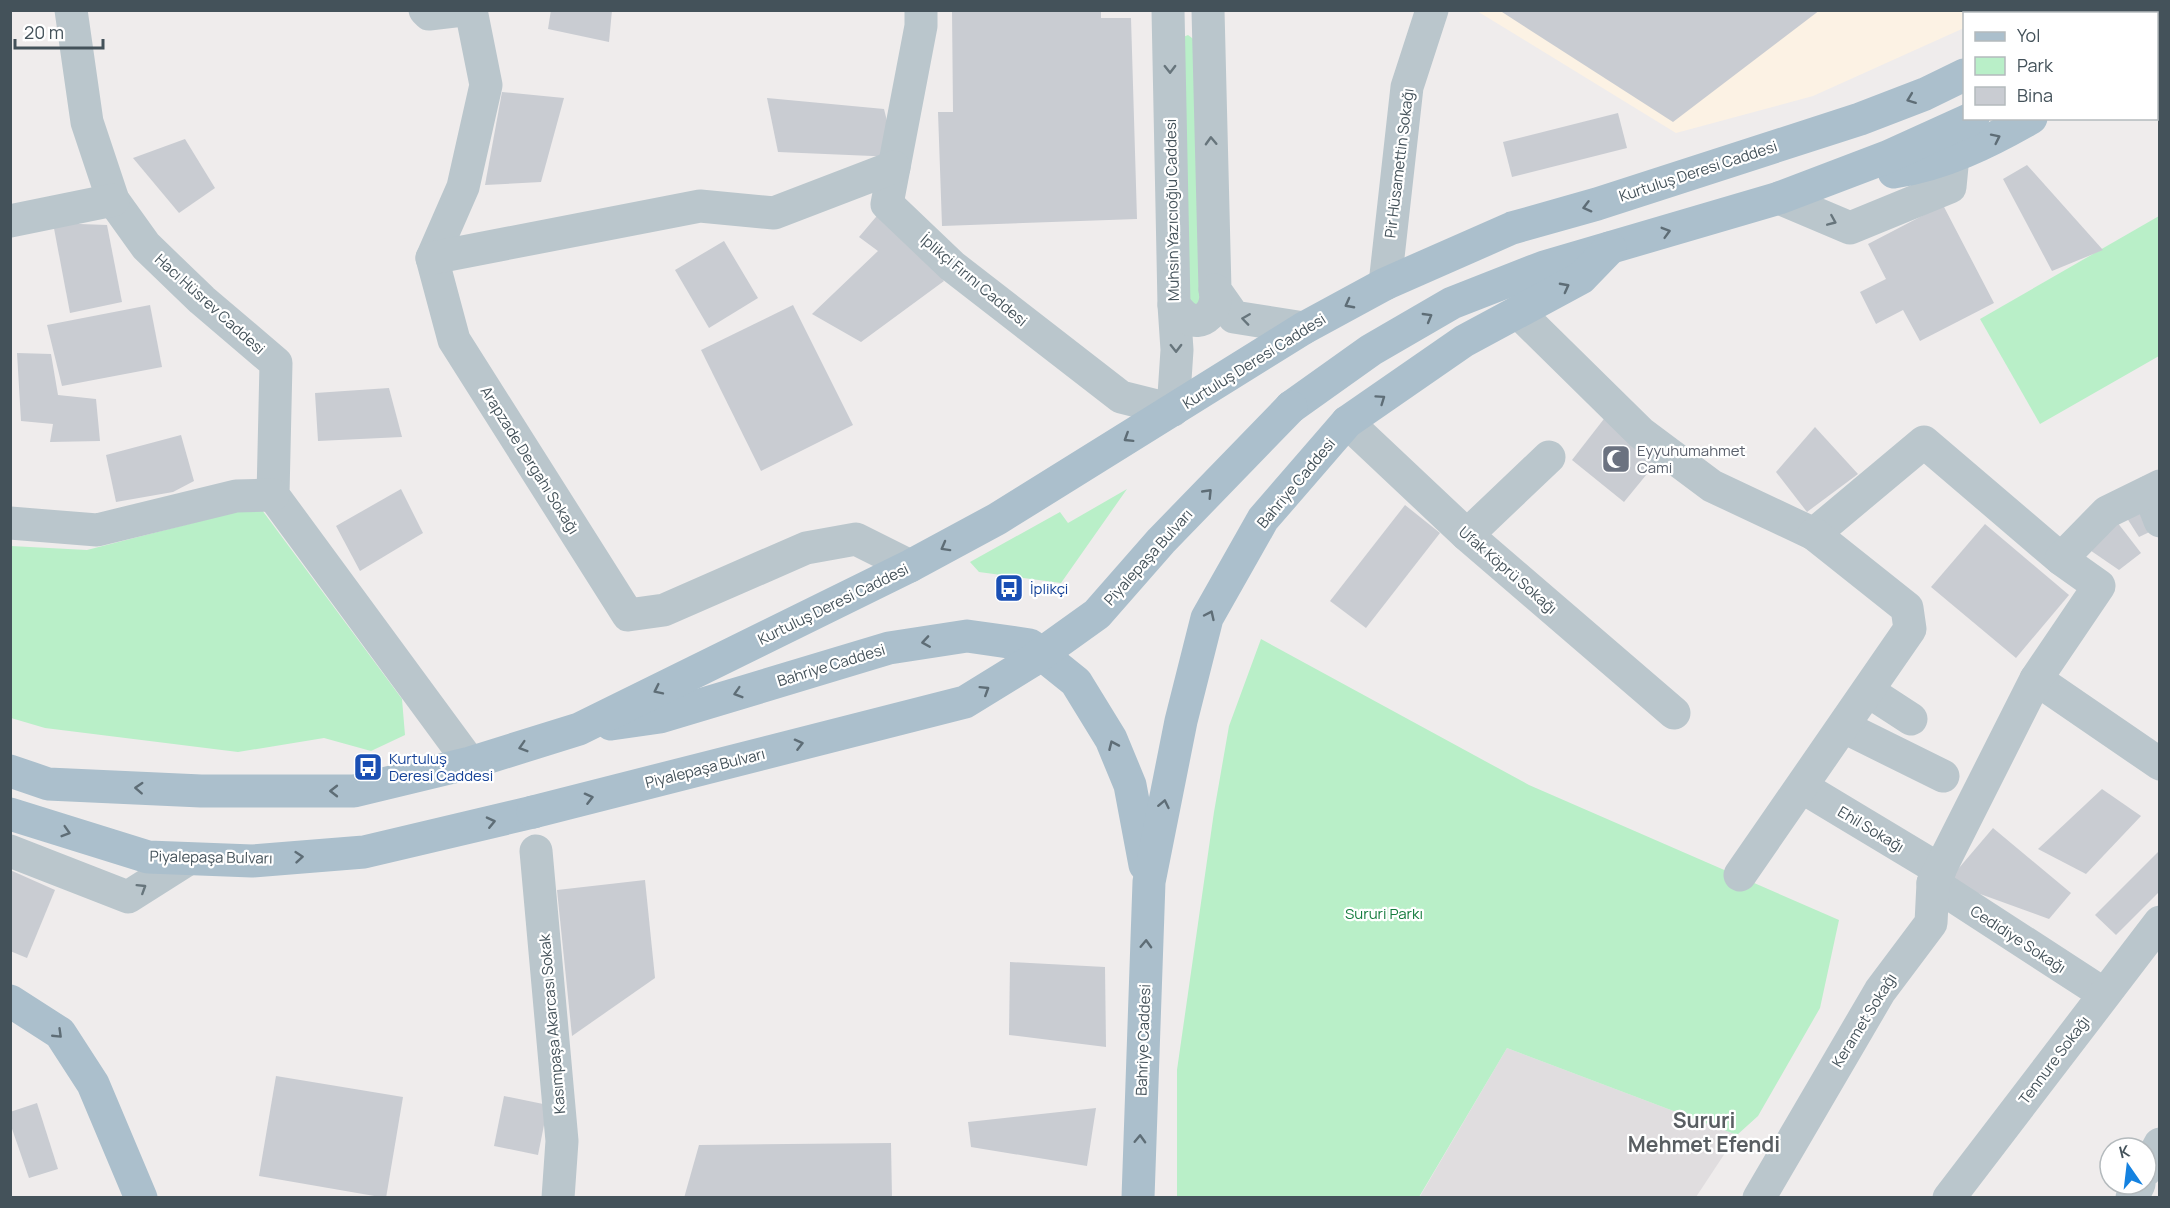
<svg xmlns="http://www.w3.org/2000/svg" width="2170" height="1208" font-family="Manrope,sans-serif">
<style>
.commercial{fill:#fcf2e4}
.education{fill:#e0dddf}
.green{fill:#b9efc8}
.building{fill:#c9ccd2}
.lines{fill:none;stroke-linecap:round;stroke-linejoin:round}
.minor{stroke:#bac6cc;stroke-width:33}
.major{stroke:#abbfcc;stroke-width:33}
.major-bridge{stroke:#abbfcc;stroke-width:33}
.oneway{stroke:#67757c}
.oneway2{stroke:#5e6d76}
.labels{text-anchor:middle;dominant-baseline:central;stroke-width:4.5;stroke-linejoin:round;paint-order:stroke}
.street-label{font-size:15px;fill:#44525a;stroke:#fff}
.worship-label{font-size:15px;fill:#5b616d;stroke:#fff;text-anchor:start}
.transit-label{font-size:15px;fill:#164399;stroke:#fff;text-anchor:start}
.park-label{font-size:15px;fill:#157c3e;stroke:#fff}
.district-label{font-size:21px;font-weight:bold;fill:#595e62;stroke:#fff}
</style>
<rect width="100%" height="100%" fill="#efecec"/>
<polygon class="commercial" points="1477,11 1997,11 1994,13 1964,14 1964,28 1813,96 1676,133"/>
<polygon class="education" points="1507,1048 1737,1135 1696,1197 1419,1198"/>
<g class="green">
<polygon points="1188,35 1196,41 1202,304 1187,306 1181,38"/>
<polygon points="2159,216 2159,356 2040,424 1980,319"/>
<polygon points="1127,489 1061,583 979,572 970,562 1060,512 1068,523"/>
<polygon points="259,506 402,699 405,735 371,751 324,738 238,752 45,728 11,718 11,546 87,550"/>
<polygon points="1261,639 1529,785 1839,920 1820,1008 1758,1116 1737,1135 1507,1048 1419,1197 1177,1198 1177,1070 1214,812 1229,726"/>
</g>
<g class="building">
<polygon points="551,10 612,10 609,42 548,29"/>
<polygon points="952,10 1101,10 1101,18 1131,18 1137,219 942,226 938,112 953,112"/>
<polygon points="1508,10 1820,10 1673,122 1502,12"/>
<polygon points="502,92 564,98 541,182 485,185"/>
<polygon points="767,98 884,109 896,157 778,152"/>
<polygon points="1618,113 1627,148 1512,177 1503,142"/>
<polygon points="185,139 215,188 179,213 133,158"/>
<polygon points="2027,165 2103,250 2052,271 2003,179"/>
<polygon points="887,204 944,281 861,342 812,314 878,251 859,237"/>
<polygon points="1943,205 1994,303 1920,341 1903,310 1876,324 1860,292 1886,279 1868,244"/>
<polygon points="53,223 107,225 122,302 70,313"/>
<polygon points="724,241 758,298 709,328 675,270"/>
<polygon points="150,305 162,367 62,386 47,325"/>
<polygon points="793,305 853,425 761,471 701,350"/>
<polygon points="17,353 51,354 58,395 96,399 100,441 50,442 53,424 21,421"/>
<polygon points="389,388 402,437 318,441 315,393"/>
<polygon points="1607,415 1660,458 1624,502 1572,460"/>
<polygon points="1815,427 1858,474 1807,512 1776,472"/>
<polygon points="181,435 194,481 173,492 116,502 106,455"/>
<polygon points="401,489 423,533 360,571 336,526"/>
<polygon points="1405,505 1440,533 1366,628 1330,601"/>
<polygon points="2148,506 2160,527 2139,537 2125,515"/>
<polygon points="2117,522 2141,553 2119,570 2084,546"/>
<polygon points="1985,524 2069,595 2016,658 1931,587"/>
<polygon points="2102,789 2141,816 2086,874 2038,849"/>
<polygon points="1993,828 2071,893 2049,919 1947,882"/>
<polygon points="2160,850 2160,891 2116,935 2095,915"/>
<polygon points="10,870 55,890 27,958 10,951"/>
<polygon points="645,880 655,978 572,1036 557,890"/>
<polygon points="1010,962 1105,967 1106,1047 1009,1035"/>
<polygon points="276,1076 403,1097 386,1198 259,1176"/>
<polygon points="504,1096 548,1105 538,1155 494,1146"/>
<polygon points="37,1103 58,1169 29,1178 10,1123 10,1112"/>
<polygon points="1096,1108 1087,1166 971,1147 968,1122"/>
<polygon points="891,1143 892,1198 684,1198 699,1145"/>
</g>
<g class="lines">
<g class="minor">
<polyline points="71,10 87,122 113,200 146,246 202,300 276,363 273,495 470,763"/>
<polyline points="425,10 429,14 463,10"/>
<polyline points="471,10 486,85 463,187 432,258 454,340 628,615 664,610 806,548 856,539 910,566"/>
<polyline points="921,10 921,26 887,204 952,266 1121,397 1173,410 1177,350 1174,305 1168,10"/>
<polyline points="1208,10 1215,290 1234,317 1304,328"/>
<polyline points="2156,92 2160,96"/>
<polyline points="1779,198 1850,228 1950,187 1953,156"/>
<polyline points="10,221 113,200"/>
<polyline points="432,258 700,206 774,213 894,167"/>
<polyline points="1385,284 1407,87 1432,10"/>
<path d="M1174,305C1177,309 1180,313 1184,316C1203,330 1219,309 1215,290"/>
<polyline points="1518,312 1641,433 1712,486 1814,534 1924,442 2061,559"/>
<polyline points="1347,422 1467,535 1674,713"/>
<polyline points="2149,492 2160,521"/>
<polyline points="10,523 97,530 236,496 273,495"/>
<polyline points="1467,535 1549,457"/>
<polyline points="2036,679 2160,764"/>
<polyline points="1868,691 1911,719"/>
<polyline points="1844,727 1943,776"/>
<polyline points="1802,787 1940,870"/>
<polyline points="10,851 128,897 188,859"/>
<polyline points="536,851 562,1141 558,1198"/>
<polyline points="1740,875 1910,629 1907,608 1814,534"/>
<polyline points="1933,883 2104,994"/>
<polyline points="2146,1170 2160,1144"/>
<polyline points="1759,1198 1880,991 1931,923 1933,883 2036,679 2099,586 2061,559 2107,512 2160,486"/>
<polyline points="1949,1198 2160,922"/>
<polyline points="2132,1198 2139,1184"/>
</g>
<g class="major">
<polyline points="2062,14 2066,10"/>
<polyline points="2129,14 2132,10"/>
<polyline points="2156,27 2160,24"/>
<path d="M1894,172C1943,165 1989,142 2031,118"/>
<polyline points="1291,407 1371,350 1452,303 1544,267 1779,198 1887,157 1973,118"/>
<polyline points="611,724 660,717 889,648 967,636 1030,645 1076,682 1111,739 1130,785 1145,865"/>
<polyline points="10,771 48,784 201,791 354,791 470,763 579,729 910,566 997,519 1304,328 1385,284 1512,228 1597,204 1860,119 1925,94 1964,75"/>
<polyline points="10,814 148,857 252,861 364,852 533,812"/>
<polyline points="10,1001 60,1033 93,1084 141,1198"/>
<polyline points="1138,1198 1149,882 1181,721 1207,618 1263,519 1347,422 1464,341 1581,278 1610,248"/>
</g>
<polyline class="major-bridge" points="533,812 965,702 1030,662 1097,614 1161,541 1291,407"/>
</g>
<defs><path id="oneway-chevron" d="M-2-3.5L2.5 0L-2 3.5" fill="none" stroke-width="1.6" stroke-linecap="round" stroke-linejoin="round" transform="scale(1.5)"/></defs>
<g class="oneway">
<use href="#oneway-chevron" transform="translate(1170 69) rotate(89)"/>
<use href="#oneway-chevron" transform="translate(1211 141) rotate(-92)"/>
<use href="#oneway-chevron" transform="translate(1832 221) rotate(23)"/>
<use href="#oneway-chevron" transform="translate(1246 319) rotate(-172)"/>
<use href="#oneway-chevron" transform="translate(1176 348) rotate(89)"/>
<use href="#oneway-chevron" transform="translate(142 888) rotate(-32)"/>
</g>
<g class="oneway2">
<use href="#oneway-chevron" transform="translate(1911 99) rotate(159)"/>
<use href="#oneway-chevron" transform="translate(1996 138) rotate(-26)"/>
<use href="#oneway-chevron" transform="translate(1587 207) rotate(165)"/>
<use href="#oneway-chevron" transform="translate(1666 232) rotate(-16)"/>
<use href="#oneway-chevron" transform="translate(1565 287) rotate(-28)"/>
<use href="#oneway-chevron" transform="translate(1349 304) rotate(152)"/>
<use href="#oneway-chevron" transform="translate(1428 317) rotate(-30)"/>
<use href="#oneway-chevron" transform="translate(1381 399) rotate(-35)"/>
<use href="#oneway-chevron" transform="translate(1128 438) rotate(148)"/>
<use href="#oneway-chevron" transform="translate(1208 493) rotate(-46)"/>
<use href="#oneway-chevron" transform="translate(945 547) rotate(151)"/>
<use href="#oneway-chevron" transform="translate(1210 615) rotate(-65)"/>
<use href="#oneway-chevron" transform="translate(926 642) rotate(171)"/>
<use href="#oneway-chevron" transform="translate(658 690) rotate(154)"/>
<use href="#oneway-chevron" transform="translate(985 690) rotate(-32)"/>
<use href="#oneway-chevron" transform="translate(738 693) rotate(163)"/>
<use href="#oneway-chevron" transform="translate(799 744) rotate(-14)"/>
<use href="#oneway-chevron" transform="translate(1113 745) rotate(-114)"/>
<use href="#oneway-chevron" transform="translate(523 747) rotate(163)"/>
<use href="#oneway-chevron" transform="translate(139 788) rotate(-177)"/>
<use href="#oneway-chevron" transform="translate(334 791) rotate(180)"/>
<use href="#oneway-chevron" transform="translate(589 798) rotate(-14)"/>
<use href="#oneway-chevron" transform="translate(1164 804) rotate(-78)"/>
<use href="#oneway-chevron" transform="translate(491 822) rotate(-13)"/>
<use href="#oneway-chevron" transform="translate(66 832) rotate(17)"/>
<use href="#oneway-chevron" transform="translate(299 857) rotate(-5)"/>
<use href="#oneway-chevron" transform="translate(1146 944) rotate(-88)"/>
<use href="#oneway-chevron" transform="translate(58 1034) rotate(44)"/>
<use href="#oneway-chevron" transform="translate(1140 1139) rotate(-88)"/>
</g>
<defs>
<g id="mosque-square" transform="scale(1.5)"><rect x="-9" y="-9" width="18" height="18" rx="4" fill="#6b7280" stroke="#fff"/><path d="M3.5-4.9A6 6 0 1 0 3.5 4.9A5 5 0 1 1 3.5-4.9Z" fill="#fff"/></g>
<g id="bus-square" transform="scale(1.5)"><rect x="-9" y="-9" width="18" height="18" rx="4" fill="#1a4fb4" stroke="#fff"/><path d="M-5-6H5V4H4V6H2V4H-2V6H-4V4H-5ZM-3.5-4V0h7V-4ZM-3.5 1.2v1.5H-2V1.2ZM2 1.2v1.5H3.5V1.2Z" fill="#fff"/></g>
</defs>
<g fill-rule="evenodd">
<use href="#mosque-square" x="1616" y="459"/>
<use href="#bus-square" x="1009" y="588"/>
<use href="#bus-square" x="368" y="767"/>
</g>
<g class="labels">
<g class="street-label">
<text transform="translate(1399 163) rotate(-83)">Pir Hüsamettin Sokağı</text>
<text transform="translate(1698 171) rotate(-18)">Kurtuluş Deresi Caddesi</text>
<text transform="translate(1172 210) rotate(-91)">Muhsin Yazıcıoğlu Caddesi</text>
<text transform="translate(974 280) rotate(40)">İplikçi Fırını Caddesi</text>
<text transform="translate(210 304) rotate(42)">Hacı Hüsrev Caddesi</text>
<text transform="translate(1254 361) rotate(-32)">Kurtuluş Deresi Caddesi</text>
<text transform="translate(530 460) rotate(58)">Arapzade Dergahı Sokağı</text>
<text transform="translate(1296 483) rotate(-50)">Bahriye Caddesi</text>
<text transform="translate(1148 557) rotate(-48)">Piyalepaşa Bulvarı</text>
<text transform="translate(1508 570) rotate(41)">Ufak Köprü Sokağı</text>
<text transform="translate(833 604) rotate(-26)">Kurtuluş Deresi Caddesi</text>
<text transform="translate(831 665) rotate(-17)">Bahriye Caddesi</text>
<text transform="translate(705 768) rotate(-14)">Piyalepaşa Bulvarı</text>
<text transform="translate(1871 829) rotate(31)">Ehil Sokağı</text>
<text transform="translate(211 857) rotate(1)">Piyalepaşa Bulvarı</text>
<text transform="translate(2018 939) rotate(33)">Cedidiye Sokağı</text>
<text transform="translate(1864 1020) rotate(-58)">Keramet Sokağı</text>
<text transform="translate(552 1024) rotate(-95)">Kasımpaşa Akarcası Sokak</text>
<text transform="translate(1143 1040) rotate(-88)">Bahriye Caddesi</text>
<text transform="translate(2054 1060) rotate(-53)">Tennure Sokağı</text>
</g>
<g class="worship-label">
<text x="1637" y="450">Eyyuhumahmet<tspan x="1637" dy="17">Cami</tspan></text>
</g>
<g class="transit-label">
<text x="1030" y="588">İplikçi</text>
<text x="389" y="758">Kurtuluş<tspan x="389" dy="17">Deresi Caddesi</tspan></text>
</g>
<g class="park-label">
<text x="1384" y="913">Sururi Parkı</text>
</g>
<g class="district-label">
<text x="1704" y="1120">Sururi<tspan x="1704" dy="24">Mehmet Efendi</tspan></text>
</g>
</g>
<rect width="2170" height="1208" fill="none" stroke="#44525a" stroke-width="24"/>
<rect x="1963" y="12" width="195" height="108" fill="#ffffff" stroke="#b4babd" stroke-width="1.5"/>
<rect x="1975" y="32" width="30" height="9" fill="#abbfcc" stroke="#b4babd" stroke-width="1.5"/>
<text x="2017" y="42" font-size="18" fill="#44525a">Yol</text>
<rect x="1975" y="57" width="30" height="18" fill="#b9efc8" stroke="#b4babd" stroke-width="1.5"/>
<text x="2017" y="72" font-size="18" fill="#44525a">Park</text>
<rect x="1975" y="87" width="30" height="18" fill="#c9ccd2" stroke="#b4babd" stroke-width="1.5"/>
<text x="2017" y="102" font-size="18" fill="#44525a">Bina</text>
<g transform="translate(2128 1166) rotate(346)"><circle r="28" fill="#ffffff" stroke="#b4babd" stroke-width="1.5"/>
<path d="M0-4.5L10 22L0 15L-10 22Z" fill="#1582e0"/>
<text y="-9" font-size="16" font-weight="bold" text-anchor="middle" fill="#44525a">K</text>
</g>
<path d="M15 39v9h88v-9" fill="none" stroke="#44525a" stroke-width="3"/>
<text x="24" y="39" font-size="18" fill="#44525a" stroke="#ffffff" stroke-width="4.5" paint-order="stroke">20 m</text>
</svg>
